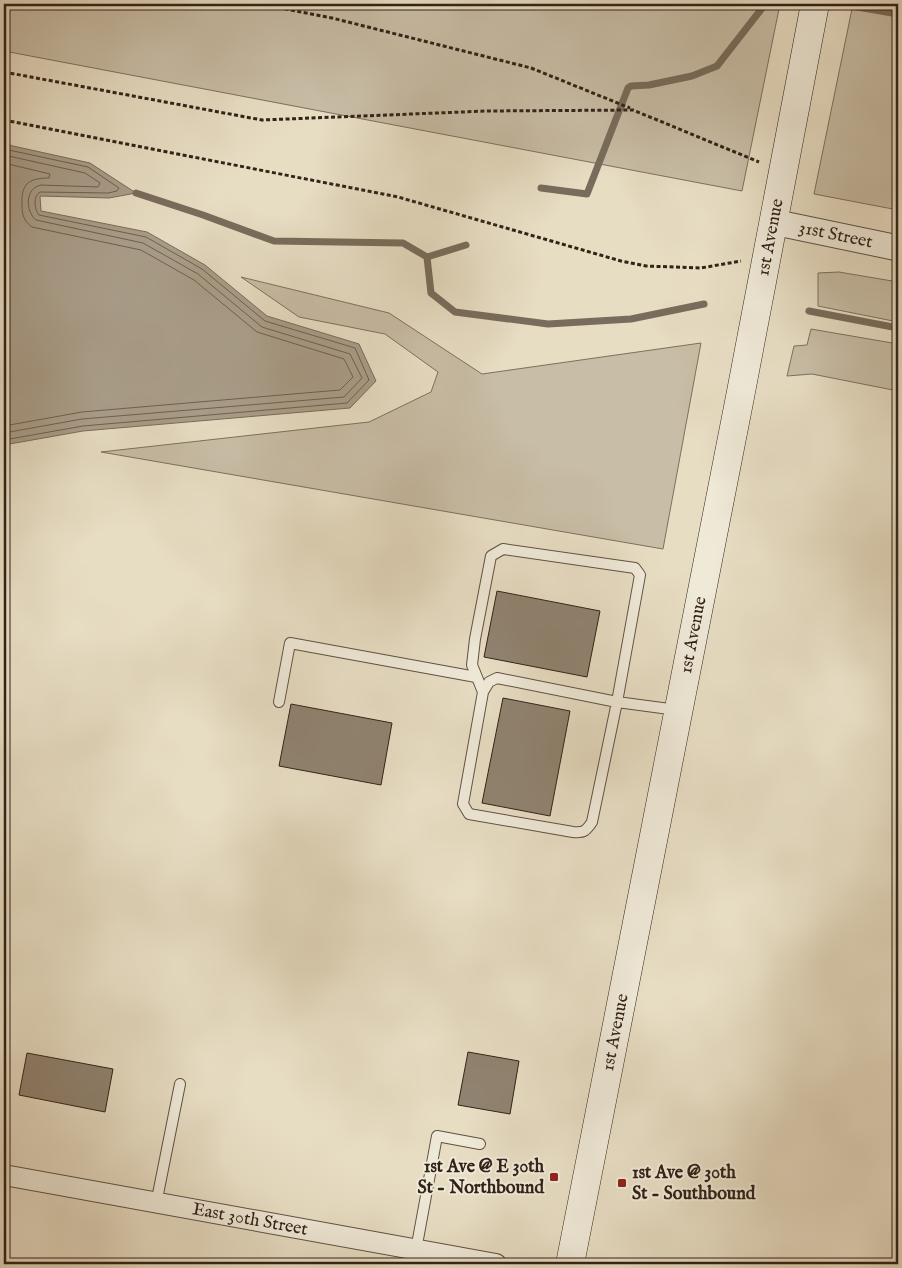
<svg xmlns="http://www.w3.org/2000/svg" width="902" height="1268" font-family="'IM FELL English',serif">
<style>
.green{fill:#c8bda6;stroke:#7d705f}
.water{fill:#a99d89;stroke:#796c5c}
.lines{fill:none;stroke-linecap:round;stroke-linejoin:round}
.shore{stroke:#6e6050;stroke-width:1}
.stream{stroke:#796c5c;stroke-width:7}
.building{fill:#908371;stroke:#322218}
.service-casing{stroke:#5f5143;stroke-width:12}
.minor-casing{stroke:#5f5143;stroke-width:22}
.tertiary-casing{stroke:#5f5143;stroke-width:27}
.secondary-casing{stroke:#322218;stroke-width:29}
.path{stroke:#322218;stroke-width:3;stroke-dasharray:4 2.5;stroke-linecap:butt}
.service{stroke:#efe9d8;stroke-width:10}
.minor{stroke:#efe9d8;stroke-width:20}
.tertiary{stroke:#efe9d8;stroke-width:25}
.secondary{stroke:#efe9d8;stroke-width:28}
.poi-dot{fill:#8f2418;stroke:#efe9d8;stroke-width:2}
.labels{text-anchor:middle;dominant-baseline:central;stroke-width:4;stroke-linejoin:round;paint-order:stroke}
.street-label{font-size:18px;fill:#322218;stroke:#efe9d8}
.poi-label{font-size:18px;font-weight:bold;fill:#322218;stroke:#efe9d8;text-anchor:end}
</style>
<rect width="100%" height="100%" fill="#e7ddc3"/>
<filter id="stains"><feTurbulence type="fractalNoise" baseFrequency=".004" numOctaves="4"/><feColorMatrix values="0 0 0 0 .2 0 0 0 0 .09 0 0 0 0 .02 0 0 0 .5 -.17"/></filter>
<radialGradient id="worn" r=".72"><stop offset=".6" stop-color="#630" stop-opacity="0"/><stop offset="1" stop-color="#630" stop-opacity=".3"/></radialGradient>
<g class="green">
<polygon points="4,4 780,4 742,191 4,51"/>
<polygon points="853,4 898,4 898,210 814,194"/>
<polygon points="839,272 898,282 898,322 818,306 818,273"/>
<polygon points="241,277 389,313 482,374 701,343 663,549 101,452 369,422 431,392 438,372 385,334 299,317"/>
<polygon points="811,329 898,344 898,391 812,374 787,376 794,346 807,345"/>
</g>
<polygon class="water" points="4,144 90,163 136,193 109,198 40,196 41,211 147,232 205,265 267,316 359,344 376,381 350,408 83,431 4,445"/>
<g class="lines">
<g class="shore">
<path d="M4,149L88,167L119,188L117,191L108,193L40,192C33,196 34,209 39,215L146,237L202,269L265,321L355,348L369,380L347,403L83,426L4,440"/>
<path d="M4,155L85,173L100,183L98,187L41,185C25,188 25,211 36,220L143,243L198,274L262,327L350,354L362,378L344,397L82,419L4,433"/>
<path d="M4,163L50,174L49,178C27,178 21,185 22,206C22,215 24,221 32,227L141,250L194,280L257,332L344,359L353,377L340,390L82,412L4,426"/>
</g>
<g class="stream">
<polyline points="852,6 898,14"/>
<polyline points="541,188 587,194 628,88 631,86 649,85 692,76 717,66 763,7 770,4"/>
<polyline points="136,193 203,215 274,241 403,243 427,257 431,293 455,312 548,324 631,319 704,304"/>
<polyline points="427,257 466,245"/>
<polyline points="809,311 898,328"/>
</g>
</g>
<g class="building">
<polygon points="497,591 600,611 587,677 484,657"/>
<polygon points="503,698 570,711 550,816 482,803"/>
<polygon points="291,704 392,723 381,785 279,766"/>
<polygon points="468,1052 519,1061 510,1114 458,1105"/>
<polygon points="27,1053 113,1069 105,1112 19,1095"/>
</g>
<g class="lines">
<g class="service-casing">
<g id="service">
<path d="M483,692L472,665L475,639L491,556L503,549L635,568L640,575L617,702L592,822C586,831 584,833 573,832L469,814L463,804L483,692L489,682L497,678L617,702L677,710"/>
<polyline points="279,702 290,643 476,677"/>
<polyline points="156,1204 180,1084"/>
<polyline points="416,1250 437,1136 480,1144"/>
</g>
</g>
<g class="minor-casing">
<g id="minor">
<path id="s1" d="M4,1175L496,1264"/>
</g>
</g>
<g class="tertiary-casing">
<g id="tertiary">
<path id="s2" d="M773,222L898,248"/>
</g>
</g>
<g class="secondary-casing">
<g id="secondary">
<path id="s3" d="M570,1264L740,397L815,4"/>
</g>
</g>
<g class="path">
<polyline points="259,4 332,18 531,68 630,108"/>
<polyline points="4,72 262,120 487,111 633,110 759,162"/>
<polyline points="4,120 398,197 621,261 646,266 701,268 741,261"/>
</g>
<use href="#service" class="service"/>
<use href="#minor" class="minor"/>
<use href="#tertiary" class="tertiary"/>
<use href="#secondary" class="secondary"/>
</g>
<g class="poi-dot">
<rect x="549" y="1172" width="10" height="10" rx="2.5"/>
<rect x="617" y="1178" width="10" height="10" rx="2.5"/>
</g>
<g class="labels">
<g class="street-label">
<text stroke="none"><textPath href="#s2" startOffset="64">31st Street</textPath></text>
<text stroke="none"><textPath href="#s3" startOffset="1046">1st Avenue</textPath></text>
<text stroke="none"><textPath href="#s3" startOffset="641">1st Avenue</textPath></text>
<text stroke="none"><textPath href="#s3" startOffset="236">1st Avenue</textPath></text>
<text stroke="none"><textPath href="#s1" startOffset="250">East 30th Street</textPath></text>
</g>
<g class="poi-label">
<text x="544" y="1167">1st Ave @ E 30th<tspan x="544" dy="21">St - Northbound</tspan></text>
<text x="632" y="1173" text-anchor="start">1st Ave @ 30th<tspan x="632" dy="21">St - Southbound</tspan></text>
</g>
</g>
<rect width="902" height="1268" fill="none" stroke="#e7ddc3" stroke-width="20"/>
<rect x="5" y="5" width="892" height="1258" fill="none" stroke="#322218" stroke-width="2.5"/>
<rect x="10" y="10" width="882" height="1248" fill="none" stroke="#322218"/>
<rect width="100%" height="100%" filter="url(#stains)"/>
<rect width="100%" height="100%" fill="url(#worn)"/>
</svg>
